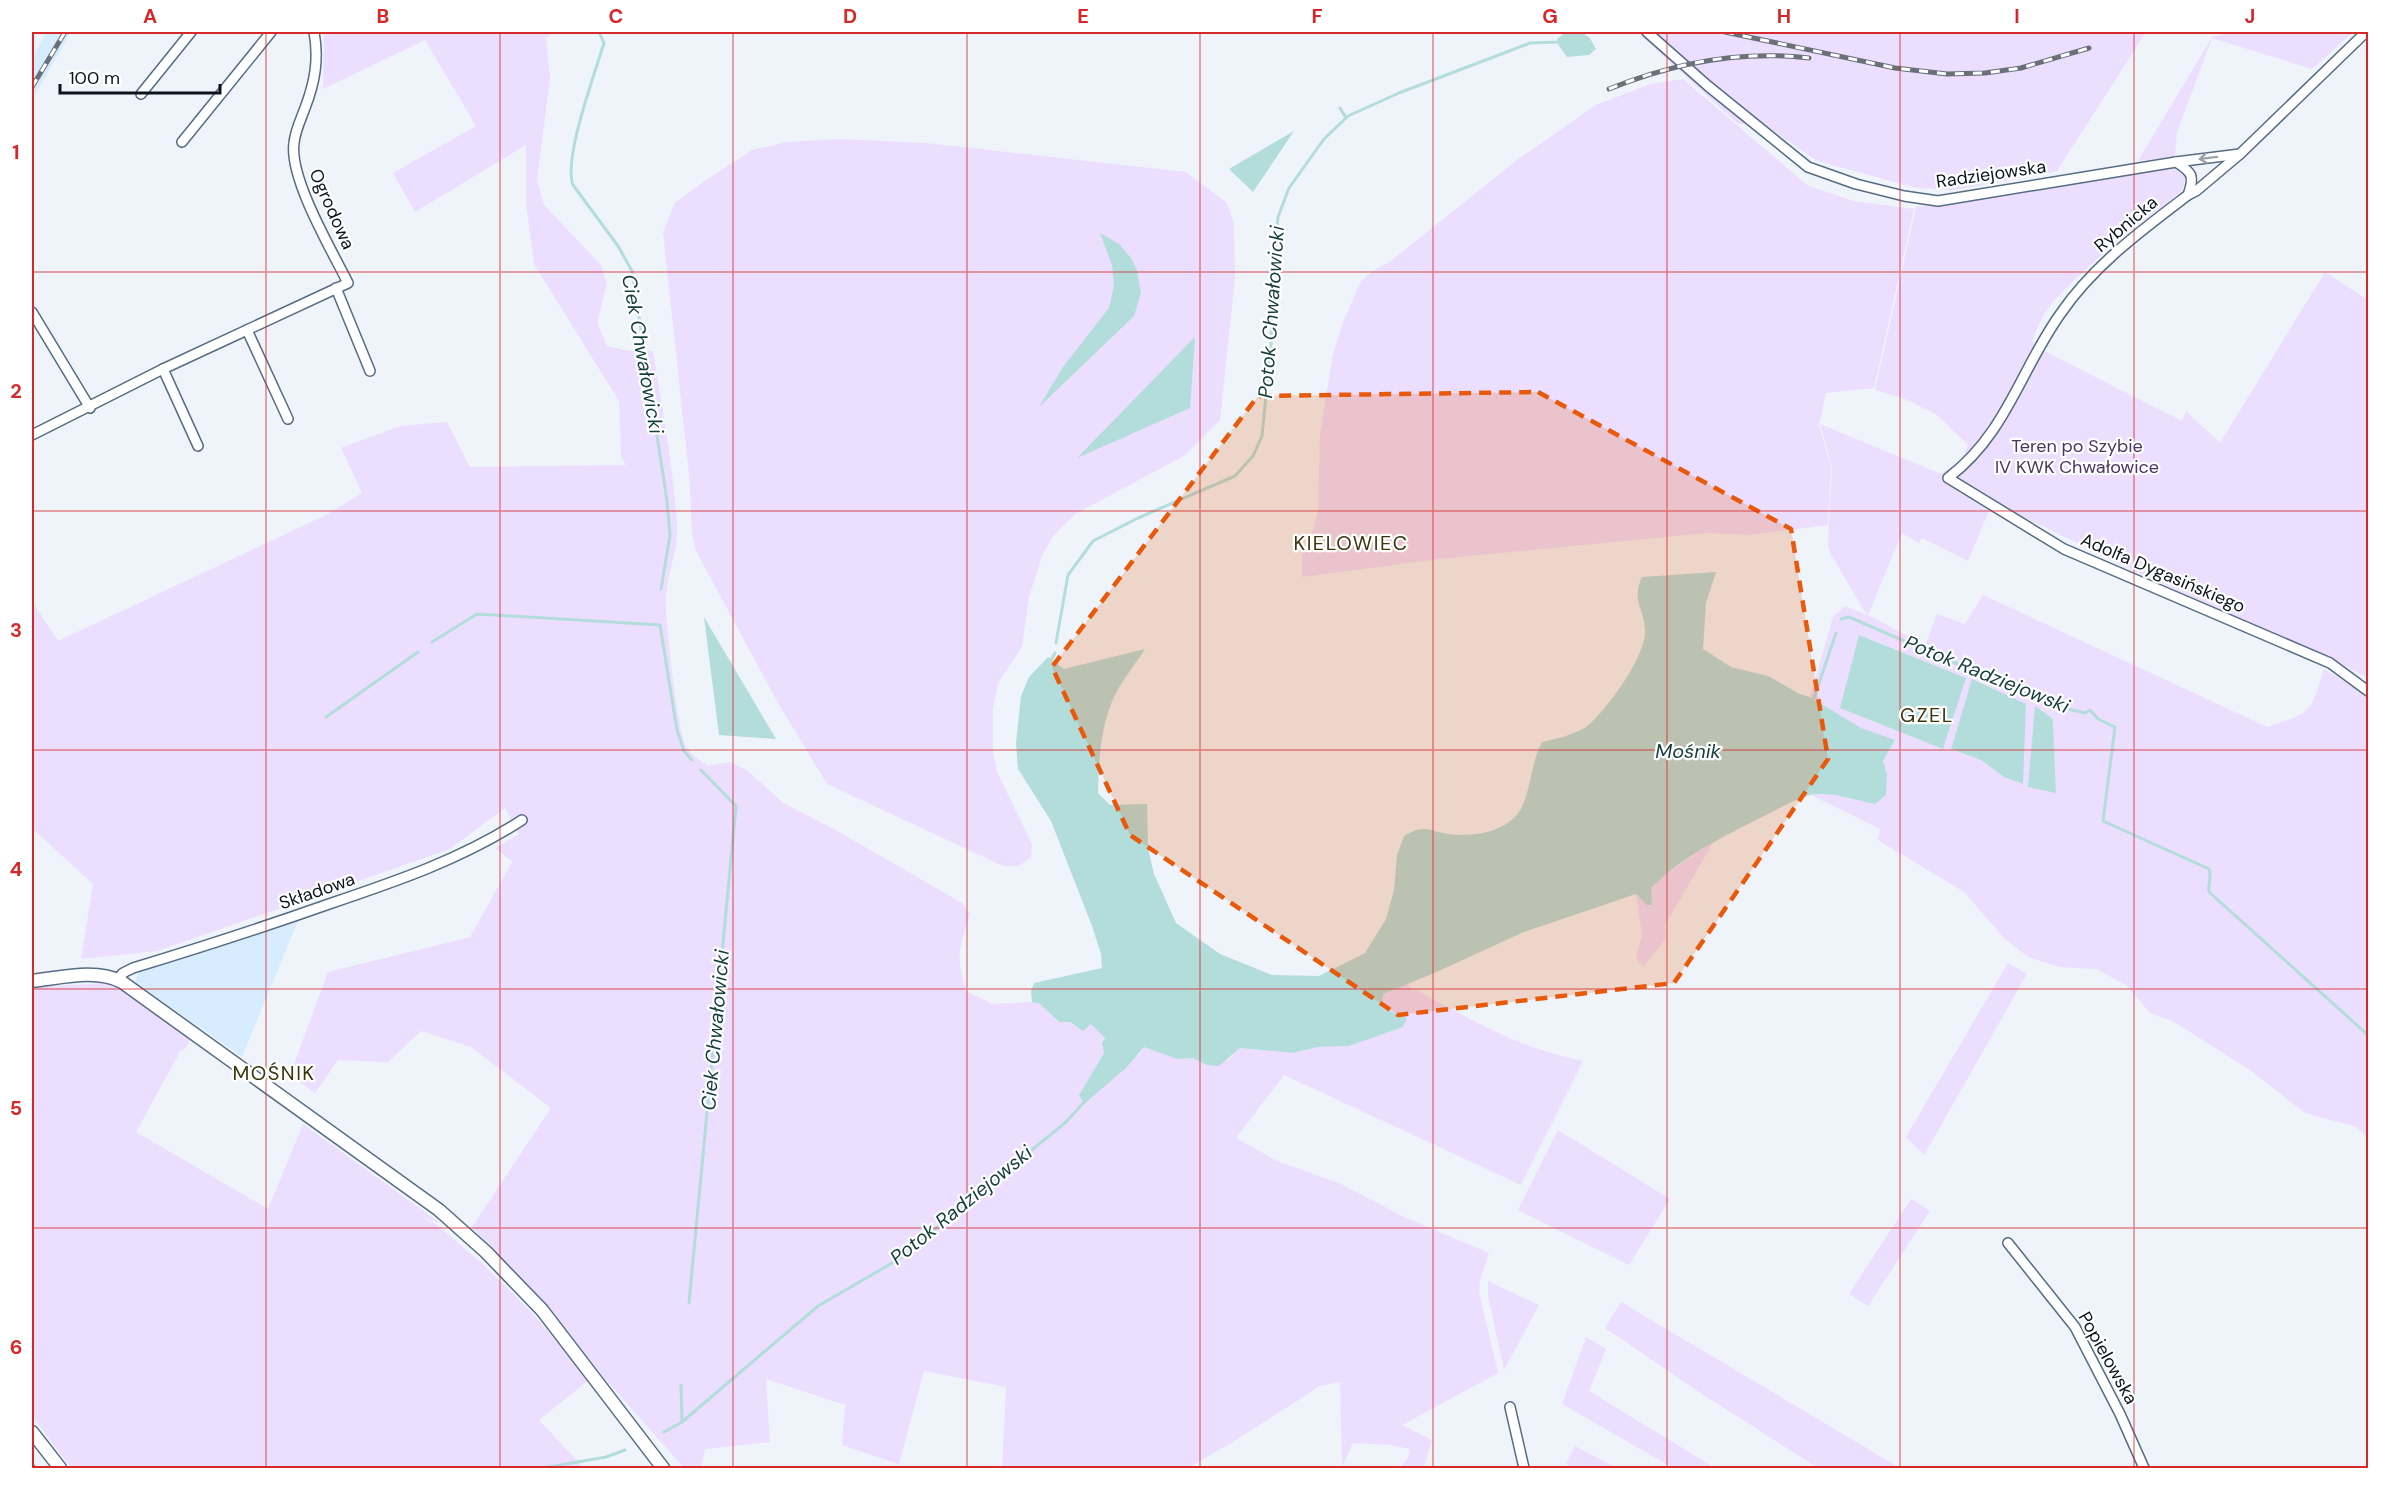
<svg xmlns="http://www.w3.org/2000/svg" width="2400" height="1500" font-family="'DM Sans',sans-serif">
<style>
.built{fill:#d8ecff}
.green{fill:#ecdefe;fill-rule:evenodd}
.water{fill:#b2dddb}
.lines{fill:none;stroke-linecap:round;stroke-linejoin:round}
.stream{stroke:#b2dddb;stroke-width:3}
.street-casing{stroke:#556c82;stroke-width:12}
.secondary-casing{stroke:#556c82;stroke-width:15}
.street{stroke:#fff;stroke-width:9}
.secondary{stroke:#fff;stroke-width:12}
.rail-casing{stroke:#697078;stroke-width:5}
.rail{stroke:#fff;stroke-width:3;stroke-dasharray:9;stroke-linecap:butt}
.oneway{stroke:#9da1a5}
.marked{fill:#e8590c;fill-opacity:0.2;stroke:#e8590c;stroke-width:4.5;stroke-dasharray:12 8;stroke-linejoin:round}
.grid{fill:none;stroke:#d62828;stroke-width:1.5;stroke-opacity:0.55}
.labels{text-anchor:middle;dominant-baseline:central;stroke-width:4.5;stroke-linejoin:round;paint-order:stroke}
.street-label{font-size:18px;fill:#0b141d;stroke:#fff}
.park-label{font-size:18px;fill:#493560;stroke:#fff}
.water-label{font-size:20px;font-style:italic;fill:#143e3c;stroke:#fff}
.neighbourhood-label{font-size:20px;letter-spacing:1.5px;fill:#38370d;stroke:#fff}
.neatline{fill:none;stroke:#d62828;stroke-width:2}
.grid-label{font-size:20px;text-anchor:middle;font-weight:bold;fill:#d62828}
</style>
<rect width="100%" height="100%" fill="#eff4fa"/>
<g class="built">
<polygon points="46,32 71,32 32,100 32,60"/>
<polygon points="298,921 242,1057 135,982 138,973"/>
</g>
<g class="green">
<path d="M329,32H554L546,38L550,79L537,180L544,205L601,265L607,283L597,323L607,346L629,351H653C662,408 673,465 677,523C679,549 667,573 666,599C665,620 678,736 687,748C692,755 701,761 708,766L729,762L747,770L783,803L832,828L962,903L970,914C959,950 955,956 967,992L993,1004L1032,1002L1040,1004L1058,1022H1070L1075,1026L1091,1023L1105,1038L1102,1043L1104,1053L1079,1095L1140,1054L1144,1046L1177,1059L1194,1058L1207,1065L1229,1059L1240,1048L1293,1053L1318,1047L1349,1046L1403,1027L1406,1018L1382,1008L1383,994L1407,983L1410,987C1465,1016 1521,1050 1583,1061L1521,1185L1284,1075L1236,1138L1277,1161L1341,1184L1404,1217L1489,1253L1480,1280L1479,1292L1498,1373L1402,1425L1432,1440L1424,1468H1399L1408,1458L1410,1449L1390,1445L1353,1443L1342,1467L1340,1382L1320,1386L1236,1440L1188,1468H1002L1006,1387L924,1371L899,1464L842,1445L845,1405L766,1379L770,1442L705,1449L701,1468H684L599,1372L569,1333L472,1227L551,1108L471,1047L421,1031L388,1062L338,1060L315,1093L290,1075L328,972L470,937L512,862L495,848L519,834L505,808L450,849L157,951L81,959L93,884L35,831L32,830V601L58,641L326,515L362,493L341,448L400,426L447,422L470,467L626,465L621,456L619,401L534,264L526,203V145L415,212L393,173L476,126L425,40L323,89L324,34Z"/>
<polygon points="1637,32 2146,32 2057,171 1955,190 1917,188 1817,161 1764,124 1738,124"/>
<polygon points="2222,32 2353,32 2312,69 2212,38 2177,132 2175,156 2138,161 2212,37 2226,34"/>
<polygon points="1683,79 1807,185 1853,201 1914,209 1874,388 1826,393 1819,425 1831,467 1828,525 1748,535 1707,533 1439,559 1302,577 1302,552 1312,535 1318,511 1320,434 1333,354 1343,322 1361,281 1373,271 1391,261 1517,160 1596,105 1650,84"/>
<polygon points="840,139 926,143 1186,172 1227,203 1234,224 1235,278 1220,420 1184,456 1075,514 1053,536 1042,556 1029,597 1022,647 998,683 993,709 993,752 997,772 1032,844 1031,857 1019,866 1003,866 827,784 778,703 696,551 692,534 690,484 663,232 675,203 703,182 752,150 787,142"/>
<path d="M2173,168L2185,176L2183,190C2140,224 2091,260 2054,301C2043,312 2038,327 2032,341L2044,351L2182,421L2186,411L2220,443L2325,272L2368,300V678L2342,664L2125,567L1992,501L1957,477L1942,475L1947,484L1989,511L1968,561L1922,538L1919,543L1902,533L1868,615L1925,645L1937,614L1965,624L1983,595L2267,727C2311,713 2311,713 2324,669L2368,696V1138L2357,1127L2305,1113L2251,1071L2176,1023L2150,1013L2126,985L2096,969L2059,967L2028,957L2005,939L1964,892L1878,840L1880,829L1811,795L1823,794L1887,774L1883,761L1895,741L1861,728L1810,697L1833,617L1845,606L1867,615L1830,553L1828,544L1832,467L1820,424L1941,474L1961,460L1968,445L1937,415L1905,399L1875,390L1916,207ZM1860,635L1966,678L1943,749L1840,708ZM1972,680L2026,705L2022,784L2004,777L1981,760L1951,749ZM2035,707L2053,719L2056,793L2030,773Z"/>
<polygon points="1714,841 1665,925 1666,939 1643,967 1636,958 1642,935 1636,894 1647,905 1652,905 1651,888 1660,878"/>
<polygon points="2008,963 2027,974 1924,1155 1906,1137"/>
<polygon points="108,983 193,1035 185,1049 181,1050 136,1132 268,1209 303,1124 440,1223 419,1216 437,1225 486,1267 534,1315 589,1380 539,1420 584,1468 71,1468 32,1416 32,987"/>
<polygon points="1558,1130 1670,1199 1629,1265 1518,1210"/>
<polygon points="1911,1199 1930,1211 1868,1306 1849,1294"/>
<polygon points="1488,1281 1539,1305 1504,1370 1488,1296"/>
<polygon points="1621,1302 1900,1468 1818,1468 1699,1392 1605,1328"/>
<polygon points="1586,1337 1606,1349 1589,1391 1715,1468 1673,1468 1562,1404"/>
<polygon points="1575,1446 1617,1468 1568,1468 1567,1462"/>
</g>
<g class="water">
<polygon points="1581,32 1590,38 1596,49 1589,55 1567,57 1559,46 1557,39 1563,34"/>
<polygon points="1294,131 1253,192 1229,169"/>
<polygon points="1100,233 1119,244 1131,258 1137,270 1141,293 1134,316 1039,407 1063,367 1109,308 1114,286 1112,265"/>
<polygon points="1195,337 1190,408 1077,458"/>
<path d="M1716,572L1706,603L1703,649L1731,667L1768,676L1800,694L1810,697L1861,728L1895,740L1883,761L1887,774L1886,795L1875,804C1855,800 1830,791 1810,795C1794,799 1779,809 1764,816C1725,836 1682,856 1651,888L1652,905H1647L1636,894L1524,932L1432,974L1383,994L1382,1008L1407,1018L1403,1027L1349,1046L1318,1047L1293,1053L1240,1048L1219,1066L1207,1065L1193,1058L1177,1059L1144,1047L1126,1068L1084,1104L1079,1095L1104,1053L1102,1043L1105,1038L1091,1024L1083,1031L1070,1022H1059L1040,1004L1032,1002L1031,991L1034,983L1102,968L1101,954L1092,926L1051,821L1018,769L1016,743L1021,696L1029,677L1048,657L1064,669L1145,649C1135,665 1122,680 1114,697C1100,728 1099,760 1098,793L1110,805L1147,804L1148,848L1154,874L1176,923L1220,954L1272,975L1319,976L1365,953L1386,919L1394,890L1397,855L1404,836C1410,833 1418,828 1425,829C1431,829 1437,832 1443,833C1468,838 1503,834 1519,812C1531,794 1530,764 1542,742C1556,739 1573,735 1586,727C1605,713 1647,655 1645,630C1644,608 1631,601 1642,577Z"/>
<polygon points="704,617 776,739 719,735"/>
<polygon points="1859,635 1966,678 1943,749 1840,708"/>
<polygon points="1972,679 2026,704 2023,784 2004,777 1981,760 1951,749"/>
<polygon points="2035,706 2053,719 2056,793 2028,787"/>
</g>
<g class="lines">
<g class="stream">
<path d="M599,32L604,43C595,73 563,159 573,185L618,246L632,271L667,501L670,535L661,589"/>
<polyline points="1340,108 1346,118"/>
<path d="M1841,619L1849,617L2052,705L2085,713L2090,710L2098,719L2115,727L2103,821L2209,869C2212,877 2208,884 2209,892L2368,1035"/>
<polyline points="432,642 477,614 660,625 677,730 684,751 692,760"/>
<polyline points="1056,643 1068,575 1093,541 1138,518 1235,476 1253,456 1262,436 1271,343 1273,277 1278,217 1289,188 1324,139 1348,116 1399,93 1530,43 1561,42"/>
<polyline points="1050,662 1055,653"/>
<polyline points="1813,701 1836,633"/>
<polyline points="326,717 418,652"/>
<polyline points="689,1303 736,806 701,770"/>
<polyline points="681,1385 682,1422"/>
<polyline points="664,1432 682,1422 818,1306 899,1259 1066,1122 1086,1100"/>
<polyline points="543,1468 606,1457 625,1450"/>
</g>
<g class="street-casing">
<g id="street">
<polyline points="1647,32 1708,86 1808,167 1856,184 1904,196 1938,201 2176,162 2240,154"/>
<path d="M2366,32L2240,154L2196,191L2188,195C2142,230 2094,265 2061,313C2020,370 2007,433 1948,478L2064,549L2330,663L2368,691"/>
<polyline points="141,94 191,32"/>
<polyline points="182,142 271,32"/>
<path d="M2176,162C2192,172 2195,176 2188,195"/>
<polyline points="336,288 370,371"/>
<polyline points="32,312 90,408"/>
<polyline points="247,330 288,419"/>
<polyline points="163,369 198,446"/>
<path d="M32,435L163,369L348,283C331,249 289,178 294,143C295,131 301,119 305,108C315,82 319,59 314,32"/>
<path d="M117,980L123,973L133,968C199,948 264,927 329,904C397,881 462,859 522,820"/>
<polyline points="2008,1243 2075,1327 2120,1414 2144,1468"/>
<polyline points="1510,1407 1524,1468"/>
</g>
</g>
<g class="secondary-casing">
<g id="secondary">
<path d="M32,981C60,978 96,968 122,982L439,1210L486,1252L542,1310L663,1468"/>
<polyline points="32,1432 60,1468"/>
</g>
</g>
<use href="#street" class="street"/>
<use href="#secondary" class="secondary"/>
<g class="rail-casing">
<g id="rail">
<polyline points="1725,32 1895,68 1947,74 1985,73 2021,68 2089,48"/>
<polyline points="32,87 65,32"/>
<path d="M1609,89C1673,63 1740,50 1809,58"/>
<polyline points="32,1466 34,1468"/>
</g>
</g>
<use href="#rail" class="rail"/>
</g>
<defs><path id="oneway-shaft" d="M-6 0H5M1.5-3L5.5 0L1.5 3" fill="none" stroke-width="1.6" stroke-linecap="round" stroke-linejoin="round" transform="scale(1.5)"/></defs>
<use class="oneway" href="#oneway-shaft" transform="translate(2208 158) rotate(173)"/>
<path class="marked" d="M1538,392L1791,529L1828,759L1674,983L1398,1015L1130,835L1052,667L1258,396Z"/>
<path class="grid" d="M266,32V1468M500,32V1468M733,32V1468M967,32V1468M1200,32V1468M1433,32V1468M1667,32V1468M1900,32V1468M2134,32V1468M32,272H2368M32,511H2368M32,750H2368M32,989H2368M32,1228H2368"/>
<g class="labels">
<g class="street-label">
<text transform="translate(1991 174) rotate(-8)">Radziejowska</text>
<text transform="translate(332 209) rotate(66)">Ogrodowa</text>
<text transform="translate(2126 224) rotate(-40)">Rybnicka</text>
<text transform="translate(2163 573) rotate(23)">Adolfa Dygasińskiego</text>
<text transform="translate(317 891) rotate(-19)">Składowa</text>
<text transform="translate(2108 1358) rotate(61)">Popielowska</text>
</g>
<g class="park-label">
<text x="2077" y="446">Teren po Szybie<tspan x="2077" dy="21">IV KWK Chwałowice</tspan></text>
</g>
<g class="water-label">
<text transform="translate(1271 312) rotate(-86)">Potok Chwałowicki</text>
<text transform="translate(643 354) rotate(80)">Ciek Chwałowicki</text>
<text transform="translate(1987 674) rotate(22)">Potok Radziejowski</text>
<text x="1688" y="751">Mośnik</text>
<text transform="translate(715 1030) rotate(-85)">Ciek Chwałowicki</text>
<text transform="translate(961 1205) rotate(-39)">Potok Radziejowski</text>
</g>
<g class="neighbourhood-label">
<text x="1351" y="543">KIELOWIEC</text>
<text x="1927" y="715">GZEL</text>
<text x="274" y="1073">MOŚNIK</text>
</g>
</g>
<rect width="2400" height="1500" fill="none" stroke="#ffffff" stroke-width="66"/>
<path d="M60 84v9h160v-9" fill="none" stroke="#0b141d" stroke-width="3"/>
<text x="69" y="84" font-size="18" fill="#0b141d" stroke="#ffffff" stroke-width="4.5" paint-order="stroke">100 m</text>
<rect x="33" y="33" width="2334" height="1434" class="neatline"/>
<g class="grid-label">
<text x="150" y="23">A</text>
<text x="383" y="23">B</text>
<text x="616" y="23">C</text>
<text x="850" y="23">D</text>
<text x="1083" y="23">E</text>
<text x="1317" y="23">F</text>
<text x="1550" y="23">G</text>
<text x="1784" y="23">H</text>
<text x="2017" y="23">I</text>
<text x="2250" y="23">J</text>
<text x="16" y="159">1</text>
<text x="16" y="398">2</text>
<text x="16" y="637">3</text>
<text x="16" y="876">4</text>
<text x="16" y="1115">5</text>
<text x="16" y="1354">6</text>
</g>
</svg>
